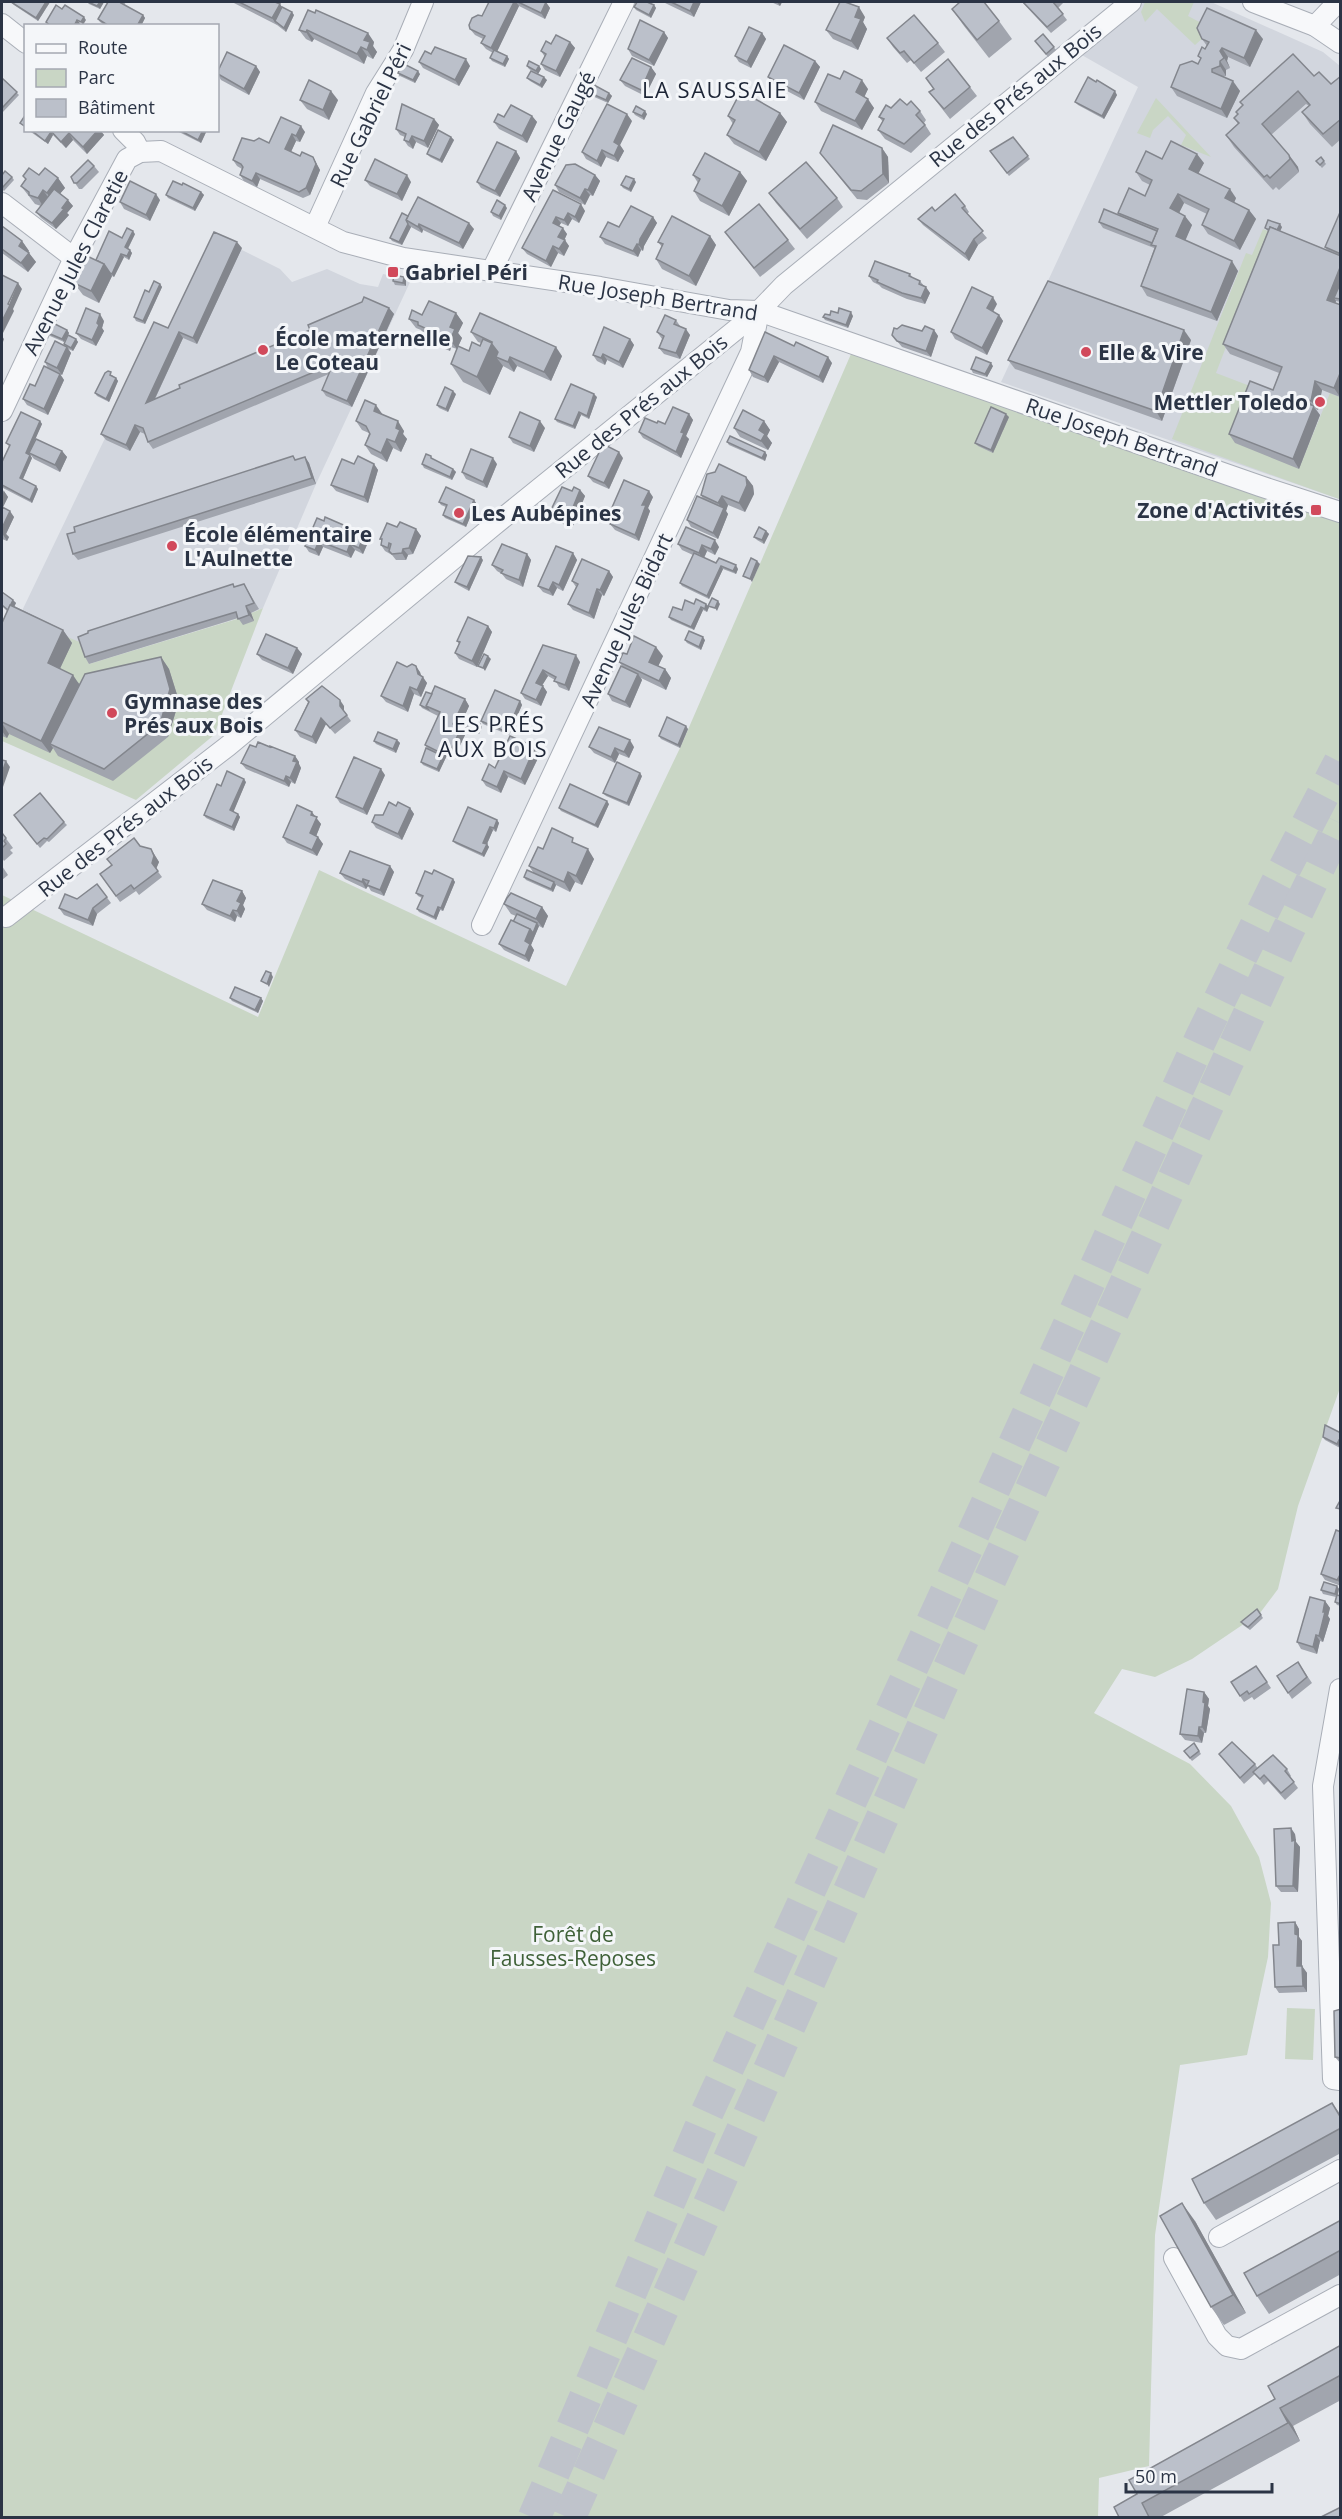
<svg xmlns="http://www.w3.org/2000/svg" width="1342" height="2519" font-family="'Open Sans',sans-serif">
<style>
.built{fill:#d2d6de}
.green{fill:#c9d6c5}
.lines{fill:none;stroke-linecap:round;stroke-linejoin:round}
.motorway-tunnel{stroke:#bfc3cb;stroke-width:33;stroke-dasharray:33 16;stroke-linecap:butt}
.minor-casing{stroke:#a9aeb7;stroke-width:22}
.minor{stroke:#f7f8fa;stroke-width:20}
.wall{fill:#a1a5ae}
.shaded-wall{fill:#83868d}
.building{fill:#bbc0ca;stroke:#83868d;stroke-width:1.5}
.poi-dot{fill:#d1495b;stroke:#f4f6f9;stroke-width:2}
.labels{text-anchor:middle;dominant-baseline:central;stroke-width:6;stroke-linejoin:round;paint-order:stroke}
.street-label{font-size:21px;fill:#2b3445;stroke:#f4f6f9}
.poi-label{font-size:21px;font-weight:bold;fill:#2b3445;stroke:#f4f6f9;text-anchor:start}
.park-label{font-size:21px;fill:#3f6138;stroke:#f4f6f9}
.neighbourhood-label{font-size:22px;letter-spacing:1.5px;fill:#1d2536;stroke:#f4f6f9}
</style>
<rect width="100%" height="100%" fill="#e4e7ec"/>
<g class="built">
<polygon points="1144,2 1211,2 1323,52 1340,66 1339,499 1001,382 1138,87 1080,54"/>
<polygon points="218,238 280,269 292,282 327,269 360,284 378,287 383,274 411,280 316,484 263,608 239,618 89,664 19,617 158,328 172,334"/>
</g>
<g class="green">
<polygon points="1145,2 1194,2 1188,16 1209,27 1204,37 1195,45 1157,9 1145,22 1141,12"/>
<polygon points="1156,98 1211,157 1181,145 1186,135 1168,116 1153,130 1150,138 1137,133"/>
<polygon points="1263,229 1270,232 1216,373 1250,386 1299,468 1330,393 1340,397 1339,499 1172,439 1246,253 1252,255"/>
<polygon points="851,354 1076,429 1340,523 1340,1388 1298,1506 1278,1589 1260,1613 1192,1659 1155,1677 1122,1669 1094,1713 1190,1764 1231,1806 1259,1857 1271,1903 1268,1957 1247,2055 1180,2065 1155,2235 1149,2466 1099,2478 1098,2517 2,2517 2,895 258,1017 319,870 566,986 680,748"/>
<polygon points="263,608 214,735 136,800 2,741 2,654 19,617 82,643 89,664 240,618"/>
<polygon points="1287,2008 1315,2009 1313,2060 1285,2059"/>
</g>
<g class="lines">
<g class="motorway-tunnel">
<polyline points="534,2518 706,2115 1203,1034 1277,883 1340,762"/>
<polyline points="569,2518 947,1673 1281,945 1340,823"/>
</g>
<g class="minor-casing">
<g id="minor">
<polyline points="1253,2 1315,26 1340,43"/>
<polyline points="2,24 26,43"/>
<polyline points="1315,26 1338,2"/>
<polyline points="123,130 135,142 140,152"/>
<polyline points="2,203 74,258"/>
<polyline points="315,227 376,93 403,50 423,2"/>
<polyline points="492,270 624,2"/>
<polyline points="2,411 74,258 127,159 140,152 161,151 343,242 403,258 600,287 729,310 759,311 1260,486 1340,512"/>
<polyline points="6,917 228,746 493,526 759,311 784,285 1131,2"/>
<polyline points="482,925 751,352 759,311"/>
<polyline points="1340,1689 1323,1786 1333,2079 1340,2080"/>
<polyline points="1219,2237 1340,2170"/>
<polyline points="1174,2258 1217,2336 1227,2346 1241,2349 1340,2295"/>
</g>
</g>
<use href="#minor" class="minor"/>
</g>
<g class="wall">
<polygon points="11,2 50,2 38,21 14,5"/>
<polygon points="87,2 104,2 100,9 89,4"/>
<polygon points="108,2 126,2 124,5 143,15 145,18 141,26 106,26 100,22 98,19"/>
<polygon points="232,2 278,2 278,3 282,7 294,15 286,32 277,25"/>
<polygon points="489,2 545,2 550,8 545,19 519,6 497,51 507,56 509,59 505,67 492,61 490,58 493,53 486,49 481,43 483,39 475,35 470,29 482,16"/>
<polygon points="663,2 701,2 694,17"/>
<polygon points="771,2 782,2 780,6"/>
<polygon points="1022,2 1064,2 1058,8 1067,20 1051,33"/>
<polygon points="654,5 656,8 651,18 636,10 634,7"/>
<polygon points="952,9 999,21 1012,39 989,58 964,26"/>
<polygon points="308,10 374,42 373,46 377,52 373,59 367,56 364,64 314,39 312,42 306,39 299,30"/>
<polygon points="865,17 863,22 867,29 858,50 833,39 826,30"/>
<polygon points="664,32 668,38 654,66 632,56 628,49"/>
<polygon points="762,33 766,39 751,68 739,62 735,56"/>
<polygon points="1043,34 1056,50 1048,57 1035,41"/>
<polygon points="887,38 938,43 945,52 921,72 911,60 907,63 893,47"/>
<polygon points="1202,39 1263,39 1250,67 1228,57 1227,61 1230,68 1226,70 1226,76 1223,77 1240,91 1227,118 1177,96 1171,87 1198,64 1201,59 1198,56 1207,46"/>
<polygon points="570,42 575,48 560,77 545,70 541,64 545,57 541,51 551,44"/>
<polygon points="431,54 470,66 459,86 423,68 419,62"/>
<polygon points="815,61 820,67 804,100 772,83 768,77"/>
<polygon points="256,66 260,72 249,95 221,80 218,75 218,71"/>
<polygon points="527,66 539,66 541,69 538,74 529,69"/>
<polygon points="651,67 656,74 645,96 625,86 620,80"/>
<polygon points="398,73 420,74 415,83 400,76"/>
<polygon points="1314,76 1331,84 1341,76 1341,139 1332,147 1310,124 1302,112 1309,106 1306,104 1271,135 1289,155 1298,167 1299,172 1279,190 1276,187 1273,190 1234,147 1226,135 1238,124 1234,118"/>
<polygon points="2,78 19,95 2,113"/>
<polygon points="527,78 547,80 542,88 530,81"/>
<polygon points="926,78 970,87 977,96 950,119 929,92 934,89"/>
<polygon points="840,79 868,89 864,97 874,108 862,130 821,111 815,102"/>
<polygon points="1096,82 1117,95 1104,119 1078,105 1075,102"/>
<polygon points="590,93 609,93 612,96 608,103 592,96"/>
<polygon points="300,100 338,100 329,120 307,109"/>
<polygon points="907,105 920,111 926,120 924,123 931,134 911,153 885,139 878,130 883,122 879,117 891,108"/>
<polygon points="633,112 647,114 644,120 635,115"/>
<polygon points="780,113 787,122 766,161 734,144 727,135 733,124 728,116"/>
<polygon points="532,116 537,122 527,143 499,129 494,122 504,117"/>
<polygon points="281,117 305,132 300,142 296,141 291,152 300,156 313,157 320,170 310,195 303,198 260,179 257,187 244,181 240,175 242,169 237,166 233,160 254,141 269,143"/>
<polygon points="434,119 439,125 428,148 416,142 413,149 408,146 404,140 405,137 400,135 396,129"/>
<polygon points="632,121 620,145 624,151 618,162 606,157 601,167 586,159 582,152"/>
<polygon points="28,130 100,130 104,135 87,154 73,140 66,148 53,135 48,144"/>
<polygon points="175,130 207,130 201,143"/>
<polygon points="451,137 454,140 442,163 430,157 427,154"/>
<polygon points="1013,137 1030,159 1009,176 990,151"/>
<polygon points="882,148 888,157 889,183 867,200 857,199 827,162 820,153"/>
<polygon points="516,151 520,158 500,197 481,188 477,182"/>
<polygon points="1321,157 1326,164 1322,168 1316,161"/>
<polygon points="1162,159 1204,163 1198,173 1236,198 1234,203 1249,210 1256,219 1240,250 1208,234 1202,225 1207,214 1184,203 1179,213 1192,225 1185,240 1238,271 1217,321 1147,296 1141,286 1154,249 1154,248 1103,228 1099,222 1120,216 1118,213 1145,196 1150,185 1142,181 1136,172"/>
<polygon points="94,166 99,172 82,189 79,189 71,177"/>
<polygon points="740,172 747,181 729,216 700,201 694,191 698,183 693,175"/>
<polygon points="2,175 12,177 14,180 4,191 2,189"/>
<polygon points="39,175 58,178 65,188 60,193 73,206 67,213 69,215 56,229 41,218 36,212 41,206 35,204 21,186 26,180 23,176"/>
<polygon points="595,175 600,181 593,196 590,195 585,205 559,192 555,185"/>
<polygon points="365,180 411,182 402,201 370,186"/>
<polygon points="636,182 631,192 623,188 621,185"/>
<polygon points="553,190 585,211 579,223 572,219 568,226 561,223 559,226 567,234 564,240 569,246 564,256 558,253 551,267 527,254 522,248"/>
<polygon points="201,192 204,195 195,211 168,198 166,195"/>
<polygon points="769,193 837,198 843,207 807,239 776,203"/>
<polygon points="160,200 150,221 124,209 120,202"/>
<polygon points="965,206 969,212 967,214 987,238 978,245 969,261 923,225 918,219 935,211"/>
<polygon points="507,208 501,220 493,216 491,212"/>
<polygon points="1341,210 1341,302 1336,301 1335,303 1340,397 1322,390 1318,410 1316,409 1320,415 1299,469 1235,443 1229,434 1273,390 1279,373 1230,354 1223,344 1268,231 1265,228 1282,227 1280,231 1327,250 1325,247"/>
<polygon points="408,216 474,229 463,249 423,230 422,233 411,227 402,245 392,241 390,238"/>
<polygon points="653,217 657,223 644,246 643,251 641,250 638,257 605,244 600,237 619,227"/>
<polygon points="2,227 22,241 29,251 28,252 36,262 28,272 2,253"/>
<polygon points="725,232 788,240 795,249 760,277"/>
<polygon points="135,234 128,249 132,253 129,260 124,257 114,277 112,276 99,303 83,295 74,283 96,260 122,238"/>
<polygon points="710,236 716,245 696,286 662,269 656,259 662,247 658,242"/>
<polygon points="242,248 197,344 183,338 155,399 389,308 394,314 352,407 326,396 322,390 329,374 153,449 148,442 145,434 140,432 130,451 106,440 101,434 168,328"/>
<polygon points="910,274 913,278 920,281 930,293 925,304 907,299 882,288 879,285 873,282 869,276"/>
<polygon points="406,280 406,286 395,285 393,281"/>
<polygon points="160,284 162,287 145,324 136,321 134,317 149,292"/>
<polygon points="997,304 993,312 999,315 1003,321 987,355 955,339 951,332"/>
<polygon points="456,313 463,323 458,333 462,338 457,349 451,347 450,351 438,346 432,338 424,334 421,330 416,328 409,319 422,315"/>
<polygon points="830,315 853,316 848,328 825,320 823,317"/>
<polygon points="676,320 680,326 690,335 680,359 664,354 659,348 662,339 657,332"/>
<polygon points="104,321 102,328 104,331 96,346 81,339 76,333"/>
<polygon points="897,329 922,331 934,330 938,336 931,357 902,347 892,335"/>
<polygon points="67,330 69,333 64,342 50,336 48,333"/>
<polygon points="471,332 562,356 551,381 517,366 514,372 503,366 490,395 463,382 451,364 469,351 480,346 481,343 478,342"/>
<polygon points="76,339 78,342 73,351 68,349 71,353 62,375 60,374 64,380 48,415 27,405 23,399 35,386 48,368 45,362 65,346 64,344"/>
<polygon points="630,339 634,345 623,368 607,360 605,365 597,361 593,355"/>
<polygon points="1191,340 1162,421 1015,369 1008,360"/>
<polygon points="794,346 832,363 823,383 779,362 768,383 753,377 749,370"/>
<polygon points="993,366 987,377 973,373 971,369"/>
<polygon points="113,375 113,376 116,378 118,381 109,402 97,396 95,393"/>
<polygon points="456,394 448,412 439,408 437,405"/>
<polygon points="597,397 589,419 581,415 575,429 557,422 555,419"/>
<polygon points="689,414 693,420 686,436 689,439 681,458 643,438 639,432 657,423 665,424"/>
<polygon points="383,415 404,431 403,434 407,439 401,452 393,448 387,462 371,454 365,445 369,433 362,430 356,421"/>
<polygon points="1009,417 993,453 978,446 975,443"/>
<polygon points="40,421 42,424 29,452 62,451 67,457 60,472 34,459 29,453 29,454 32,458 23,479 38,489 32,503 3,488 3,490 8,497 3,507 14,517 6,534 9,537 7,541 2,539 2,462 9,446 6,443"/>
<polygon points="764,421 770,430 767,436 772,443 768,450 740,437 734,428"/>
<polygon points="545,428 534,452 513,443 509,437"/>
<polygon points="727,442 765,452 767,455 765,461 729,445"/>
<polygon points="293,456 296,460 305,457 309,463 316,484 78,560 73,554"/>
<polygon points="623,458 609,489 593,482 588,476"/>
<polygon points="433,460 453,469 456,472 452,480 424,468 422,464"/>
<polygon points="374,464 378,470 368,503 336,491 331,485"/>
<polygon points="497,464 487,488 466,479 462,472"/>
<polygon points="746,477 753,486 754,494 745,512 728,505 726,511 728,514 718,539 691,527 687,520 703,499 701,495"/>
<polygon points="580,490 585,496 572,528 554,520 549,514 572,491"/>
<polygon points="653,497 648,508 650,511 639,541 615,530 610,524 614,516 610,512"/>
<polygon points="474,500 476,503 466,527 445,518 443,515 446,507 441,505 439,502"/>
<polygon points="317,518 369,540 363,554 355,550 351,558 323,547 319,556 309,552 305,546"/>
<polygon points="397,527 416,529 421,536 413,554 408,555 406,560 396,560 392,555 385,551 381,545 382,541 380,539"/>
<polygon points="766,531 769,534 764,544 757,540 754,537"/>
<polygon points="678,544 719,547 715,555 707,551 704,558 716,563 738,569 736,574 723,569 709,599 682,586 680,583 693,555 682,550"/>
<polygon points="573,553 577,560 563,591 557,588 553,596 543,592 538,586"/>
<polygon points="527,554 531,560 523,587 506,579 502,574 497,571 492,565"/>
<polygon points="483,560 469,591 458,585 455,582"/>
<polygon points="609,571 613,577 604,596 602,595 594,619 573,610 568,604 576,587 572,581"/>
<polygon points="233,584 235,587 244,584 259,609 251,613 254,621 243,625 238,618 89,664 85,657"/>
<polygon points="2,592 16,603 14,606 63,630 72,643 60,668 80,684 161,657 169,669 179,701 168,737 113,781 58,756 53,748 50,753 9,734 7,738 2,736 2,623 7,611 2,606"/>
<polygon points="694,604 706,604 709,607 707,612 703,610 694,630 671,620 669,617"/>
<polygon points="488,626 492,632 477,667 459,659 455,653 459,644 457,641"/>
<polygon points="685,640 705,640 701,650 687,643"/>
<polygon points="543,645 580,662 569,691 559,687 555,680 548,676 542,685 547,692 541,706 525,699 521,693"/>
<polygon points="297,648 302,654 293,674 262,660 257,654"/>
<polygon points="627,654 663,656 658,666 665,669 671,678 666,690 641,678 642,680 630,708 612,701 608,694 623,667 619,662"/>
<polygon points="407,667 420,672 421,676 427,683 421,697 414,694 408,712 386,702 381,696"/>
<polygon points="432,694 465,699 469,706 464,717 482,727 479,734 460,726 459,728 465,735 456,754 449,751 439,772 423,765 421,762 427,748 425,745 438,716 422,708 420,705"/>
<polygon points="306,699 344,706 344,711 351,721 335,734 326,724 316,744 300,737 295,730 308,702"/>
<polygon points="520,701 522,705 509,735 483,724 481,721"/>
<polygon points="688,729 680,748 661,739 659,736"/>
<polygon points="397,740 400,743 396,753 376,744 374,741"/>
<polygon points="256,747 270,747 295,756 299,762 299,764 301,768 295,784 291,782 289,787 246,769 241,763"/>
<polygon points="535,747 540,754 525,785 508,777 501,793 486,786 482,780 495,768"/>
<polygon points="589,747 634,747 629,758 619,754 615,763 594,753"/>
<polygon points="385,775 367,815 340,803 336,797"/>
<polygon points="642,776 629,806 606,796 603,793"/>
<polygon points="246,782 233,812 238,814 240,817 234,831 206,818 204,815 221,786"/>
<polygon points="609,804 598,828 561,811 559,808"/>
<polygon points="396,806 410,808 414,814 402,840 376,828 372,822"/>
<polygon points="14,815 64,822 67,825 49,842 47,841 40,848"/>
<polygon points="315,817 321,824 316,836 318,837 323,844 317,856 287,843 283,837"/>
<polygon points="497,820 499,823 496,832 493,830 487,844 489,847 484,857 456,844 453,841"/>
<polygon points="2,833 13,848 10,850 13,853 4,861 2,858"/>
<polygon points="578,845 594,859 582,885 575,882 570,892 556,885 553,892 526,880 524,877 533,872 529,866 543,849"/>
<polygon points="140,846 151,849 159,862 156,869 162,877 139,895 136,891 120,902 100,874"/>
<polygon points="2,866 8,875 2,880"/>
<polygon points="390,866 394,872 384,896 371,891 368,886 366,889 345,879 340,873"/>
<polygon points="432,874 453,879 455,882 443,911 440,910 436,920 419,912 417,909 422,898 418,896 416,893"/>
<polygon points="97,884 111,903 97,914 93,926 64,915 59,908 77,899"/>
<polygon points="242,891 246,898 243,905 245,909 241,918 237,916 235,922 207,910 202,904"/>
<polygon points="504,904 542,907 548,916 543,928 539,926 531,945 534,950 529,962 504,950 499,944 516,916 511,914"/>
<polygon points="230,998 261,998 263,1001 258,1013 232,1001"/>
<polygon points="1341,1433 1341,1445 1340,1448 1325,1440 1323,1437"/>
<polygon points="1341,1532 1341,1586 1325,1580 1321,1574"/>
<polygon points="1337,1586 1339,1589 1338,1595 1341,1596 1341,1606 1337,1605 1335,1602 1336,1597 1323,1594 1321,1590"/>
<polygon points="1325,1601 1330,1608 1328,1616 1330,1619 1323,1642 1320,1641 1317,1654 1301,1649 1297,1642"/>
<polygon points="1257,1609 1263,1618 1250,1630 1243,1625 1241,1622"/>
<polygon points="1298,1662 1312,1683 1292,1699 1277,1676"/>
<polygon points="1256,1666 1271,1688 1254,1700 1252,1697 1244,1702 1240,1696"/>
<polygon points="1204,1692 1209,1699 1208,1706 1210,1709 1206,1733 1204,1733 1202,1743 1185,1740 1180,1734"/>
<polygon points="1194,1743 1201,1754 1192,1761 1184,1751"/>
<polygon points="1219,1754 1255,1764 1258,1769 1287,1769 1291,1776 1290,1777 1298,1788 1285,1800 1268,1781 1264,1785 1255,1774 1244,1784"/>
<polygon points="1295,1834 1296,1842 1300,1847 1298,1892 1281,1892 1276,1886"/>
<polygon points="1295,1922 1299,1929 1299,1937 1302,1941 1302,1966 1307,1973 1307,1992 1279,1993 1275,1987 1279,1945"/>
<polygon points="1341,2009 1341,2064 1335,2057"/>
<polygon points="1332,2103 1341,2115 1341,2153 1216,2220 1204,2203"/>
<polygon points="1341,2220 1341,2274 1269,2314 1257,2296"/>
<polygon points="1195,2221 1246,2313 1224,2325 1211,2307"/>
<polygon points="1341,2345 1341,2400 1293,2426 1300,2441 1161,2517 1119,2517 1137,2494 1275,2399"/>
</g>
<g class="shaded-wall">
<polygon points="46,2 50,2 38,21 36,18"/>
<polygon points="100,2 104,2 100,9 97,6"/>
<polygon points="514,2 516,2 519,6 496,54 491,48"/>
<polygon points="546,2 550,8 545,19 541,13"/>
<polygon points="694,2 701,2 694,17 690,11"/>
<polygon points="777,2 782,2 780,6"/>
<polygon points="280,4 284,10 275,21 277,25 272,18"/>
<polygon points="654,5 656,8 651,18 649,15"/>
<polygon points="859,7 865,17 863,22 867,29 858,50 851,41 855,17"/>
<polygon points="292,12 294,15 286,32 284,28"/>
<polygon points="143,15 145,18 141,26 137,26"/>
<polygon points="84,17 86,20 83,25 81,22"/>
<polygon points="77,20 80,23 78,26 74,26"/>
<polygon points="307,30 314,39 312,42 306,32"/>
<polygon points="1256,30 1263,39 1250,67 1244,58"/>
<polygon points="664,32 668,38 654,66 649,60"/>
<polygon points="368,33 374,42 373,46 377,52 373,59 367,50 364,40"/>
<polygon points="762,33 766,39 751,68 747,62"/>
<polygon points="570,42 575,48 560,77 556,71"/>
<polygon points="361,47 367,56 364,64 357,54"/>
<polygon points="1222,48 1228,57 1227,61 1230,68 1220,51"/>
<polygon points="507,56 509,59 505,67 503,64"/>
<polygon points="466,59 470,66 459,86 455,80"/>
<polygon points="815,61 820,67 804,100 799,93"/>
<polygon points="1220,61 1226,70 1226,76 1220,66"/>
<polygon points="256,66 260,72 249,95 244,89"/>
<polygon points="539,66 541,69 538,74 536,71"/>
<polygon points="651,67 656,74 645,96 641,90"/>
<polygon points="418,71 420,74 415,83 413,80"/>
<polygon points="544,77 547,80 542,88 540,85"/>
<polygon points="862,80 868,89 862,102 856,92"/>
<polygon points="1233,81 1240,91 1227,118 1221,109"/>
<polygon points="331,91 338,100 329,120 323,110"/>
<polygon points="1115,91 1117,95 1104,119 1102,116"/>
<polygon points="609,93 612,96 608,103 606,100"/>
<polygon points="868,99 874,108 862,130 855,121"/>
<polygon points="645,111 647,114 644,120 642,116"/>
<polygon points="780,113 787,122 766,161 759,152"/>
<polygon points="627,114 632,121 620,145 624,151 618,162 614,156 614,142"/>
<polygon points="532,116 537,122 527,143 522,136"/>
<polygon points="434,119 439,125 428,148 424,141"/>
<polygon points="301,126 305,132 300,142 296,136"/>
<polygon points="98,130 100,130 104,135 87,154 83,147"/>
<polygon points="203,130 207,130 201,143 198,140"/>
<polygon points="51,132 53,135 48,144 45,141"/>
<polygon points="69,133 73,140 66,148 61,142"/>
<polygon points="292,134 296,141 289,156 285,149"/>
<polygon points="412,136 416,142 413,149 409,142"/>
<polygon points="451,137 454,140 442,163 440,160"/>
<polygon points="882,148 888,157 889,183 883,174"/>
<polygon points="602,150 606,157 601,167 597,161"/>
<polygon points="516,151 520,158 500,197 495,191"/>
<polygon points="1197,154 1204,163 1196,178 1189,169"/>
<polygon points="1289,155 1298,167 1299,172 1290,159"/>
<polygon points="313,157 320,170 310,195 306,188"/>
<polygon points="740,172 747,181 729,216 722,206"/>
<polygon points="256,173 260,179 257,187 252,181"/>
<polygon points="407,175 411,182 402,201 397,194"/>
<polygon points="595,175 600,181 593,196 588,190"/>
<polygon points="58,178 65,188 53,202 47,193"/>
<polygon points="634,179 636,182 631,192 629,189"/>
<polygon points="585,189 590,195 585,205 580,198"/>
<polygon points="1230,189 1236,198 1232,207 1225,198"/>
<polygon points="43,190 50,200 44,208 38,198"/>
<polygon points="201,192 204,195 195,211 193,208"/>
<polygon points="156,194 160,200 150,221 146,215"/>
<polygon points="1178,194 1184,203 1177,217 1170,208"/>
<polygon points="68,200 73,206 67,213 69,215 56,229 52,223"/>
<polygon points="581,204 585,211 579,223 575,217"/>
<polygon points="505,205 507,208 501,220 499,216"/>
<polygon points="1249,210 1256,219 1240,250 1234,241"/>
<polygon points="568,213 572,219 568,226 564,220"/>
<polygon points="1185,216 1192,225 1183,246 1176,236"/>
<polygon points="556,217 561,223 557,229 553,223"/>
<polygon points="653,217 657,223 644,246 643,251 639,245 640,239"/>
<polygon points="469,223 474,229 463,249 459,243"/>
<polygon points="408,224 411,227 402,245 399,242"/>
<polygon points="419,224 423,230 422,233 418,227"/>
<polygon points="1280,224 1282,227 1278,236 1276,233"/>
<polygon points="563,228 567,234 563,243 558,237"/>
<polygon points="133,231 135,234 127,250 125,247"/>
<polygon points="710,236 716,245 696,286 689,276"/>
<polygon points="974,239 978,245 969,261 965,254"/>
<polygon points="565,240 569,246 564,256 559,249"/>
<polygon points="22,241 29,251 26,255 19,246"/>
<polygon points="237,242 242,248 197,344 193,338"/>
<polygon points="637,244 641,250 638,257 633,251"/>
<polygon points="553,246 558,253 551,267 546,261"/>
<polygon points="130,250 132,253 129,260 127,256"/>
<polygon points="29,253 36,262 28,272 21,263"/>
<polygon points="121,254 124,257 114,277 112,274"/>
<polygon points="1232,261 1238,271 1217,321 1211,312"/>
<polygon points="104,264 112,276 99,303 91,291"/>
<polygon points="1341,265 1341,290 1334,298 1336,301 1333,309 1327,300"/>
<polygon points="404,277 406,280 406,286 403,283"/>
<polygon points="18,283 22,289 13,309 14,311 2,335 2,321"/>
<polygon points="160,284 162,287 145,324 143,321"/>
<polygon points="926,287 930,293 925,304 921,298"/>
<polygon points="993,297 997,304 991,315 987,308"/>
<polygon points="389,308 394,314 352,407 347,401"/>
<polygon points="851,312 853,316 848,328 846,325"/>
<polygon points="456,313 463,323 458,333 462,338 457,349 450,340 450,327"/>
<polygon points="100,314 104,321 102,328 104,331 96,346 92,340"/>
<polygon points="999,315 1003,321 987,355 982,348"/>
<polygon points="686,329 690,335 680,359 676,353"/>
<polygon points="67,330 69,333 64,342 62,339"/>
<polygon points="934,330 938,336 931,357 926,351"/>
<polygon points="1184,330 1191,340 1162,421 1156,411"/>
<polygon points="179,332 183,338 150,409 146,403"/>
<polygon points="2,336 4,339 2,345"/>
<polygon points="445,338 451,347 450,351 443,342"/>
<polygon points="76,339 78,342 73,351 71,348"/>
<polygon points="630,339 634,345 623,368 619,362"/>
<polygon points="492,343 505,361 496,357 503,366 490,395 477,377"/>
<polygon points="67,347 71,353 62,375 57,368"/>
<polygon points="556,347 562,356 551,381 544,372"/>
<polygon points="603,354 607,360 605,365 601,358"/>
<polygon points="774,356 779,362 768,383 764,377"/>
<polygon points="510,357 517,366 514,372 508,362"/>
<polygon points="828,357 832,363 823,383 819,377"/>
<polygon points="991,363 993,366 987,377 985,374"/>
<polygon points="1341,371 1340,397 1334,388"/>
<polygon points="60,374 64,380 48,415 44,409"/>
<polygon points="116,378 118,381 109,402 106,399"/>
<polygon points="1315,381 1322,390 1318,410 1311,401"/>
<polygon points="453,391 456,394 448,412 446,409"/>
<polygon points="594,394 597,397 589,419 587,416"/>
<polygon points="1308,400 1320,415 1299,469 1293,459"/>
<polygon points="376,405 383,415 374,411"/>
<polygon points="579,412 581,415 575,429 573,426"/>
<polygon points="689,414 693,420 686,436 689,439 681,458 676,452 681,432"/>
<polygon points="1006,414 1009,417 993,453 991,450"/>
<polygon points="40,421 42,424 28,456 26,453"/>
<polygon points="398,421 404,431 403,434 407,439 401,452 395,442 396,428"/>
<polygon points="540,421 545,428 534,452 530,446"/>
<polygon points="764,421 770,430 767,436 772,443 768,450 761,441 759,430"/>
<polygon points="135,425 140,432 130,451 126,445"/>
<polygon points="387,439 393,448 387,462 381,453"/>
<polygon points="62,451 67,457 60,472 55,465"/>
<polygon points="619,452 623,458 609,489 604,483"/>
<polygon points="765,452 767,455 765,461 762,458"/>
<polygon points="30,455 32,458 22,481 20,478"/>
<polygon points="305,457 309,463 316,484 312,478"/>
<polygon points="493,458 497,464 487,488 483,482"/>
<polygon points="374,464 378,470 368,503 364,497"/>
<polygon points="453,469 456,472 452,480 450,477"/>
<polygon points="746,477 753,486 754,494 745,512 739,503"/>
<polygon points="36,486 38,489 32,503 30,500"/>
<polygon points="580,490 585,496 572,528 567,522"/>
<polygon points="4,491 8,497 2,509 2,495"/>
<polygon points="649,491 653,497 648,508 650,511 639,541 635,535 642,505"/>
<polygon points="722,496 728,505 726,511 728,514 718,539 713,533 723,510 718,503"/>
<polygon points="474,500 476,503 466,527 463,524"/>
<polygon points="10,511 14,517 6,534 9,537 7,541 2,533 2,529"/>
<polygon points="416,529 421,536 413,554 409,548"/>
<polygon points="766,531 769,534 764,544 762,540"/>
<polygon points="364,534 369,540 363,554 359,548"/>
<polygon points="715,540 719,547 715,555 711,549"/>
<polygon points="319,541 323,547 319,556 315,550"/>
<polygon points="350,544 355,550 351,558 347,552"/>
<polygon points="702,545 707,551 703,560 699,553"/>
<polygon points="403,549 408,555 406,560 402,553"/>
<polygon points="573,553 577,560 563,591 559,585"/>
<polygon points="527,554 531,560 523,587 519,580"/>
<polygon points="481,557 483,560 469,591 467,587"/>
<polygon points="757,561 760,564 752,582 750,579"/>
<polygon points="736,565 738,569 736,574 733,571"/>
<polygon points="721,566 723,569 709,599 707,596"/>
<polygon points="609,571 613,577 604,596 600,590"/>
<polygon points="553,582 557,588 553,596 549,590"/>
<polygon points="597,589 602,595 594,619 589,613"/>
<polygon points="13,600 16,603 11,614 8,611"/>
<polygon points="718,601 720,604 717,611 715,608"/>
<polygon points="706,604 709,607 707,612 705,609"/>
<polygon points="246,606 251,613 254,621 249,615"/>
<polygon points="701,607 703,610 694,630 691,627"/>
<polygon points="488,626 492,632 477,667 472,661"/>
<polygon points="63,630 72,643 57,675 48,663"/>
<polygon points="703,637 705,640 701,650 699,647"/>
<polygon points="656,647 663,656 656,671 649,662"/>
<polygon points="297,648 302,654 293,674 288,668"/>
<polygon points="576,655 580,662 569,691 565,685"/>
<polygon points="488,656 491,659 485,671 483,668"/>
<polygon points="161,657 169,669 179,701 168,737 160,724"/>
<polygon points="416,666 420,672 422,679 423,677 427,683 421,697 417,690"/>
<polygon points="665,669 671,678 666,690 659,681"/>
<polygon points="543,670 548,676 540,689 536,683"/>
<polygon points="638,674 642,680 630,708 625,702"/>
<polygon points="73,675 81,687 50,744 53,748 50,753 41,741"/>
<polygon points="543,686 547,692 541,706 536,700"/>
<polygon points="410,687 414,694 408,712 403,706"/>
<polygon points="465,699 469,706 461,724 458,723 460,726 458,731 453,724"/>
<polygon points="340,700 344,706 344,713 340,706"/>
<polygon points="520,701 522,705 509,735 507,732"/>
<polygon points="321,718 326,724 316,744 312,737"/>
<polygon points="2,723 9,734 7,738 2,731"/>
<polygon points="480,724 482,727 479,734 477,731"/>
<polygon points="686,726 688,729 680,748 678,745"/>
<polygon points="461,728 465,735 456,754 452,748"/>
<polygon points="397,740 400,743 396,753 393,749"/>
<polygon points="630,740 634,747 629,758 624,752"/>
<polygon points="445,745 449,751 439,772 437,769 443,756 441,753"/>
<polygon points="535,747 540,754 525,785 521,779"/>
<polygon points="615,748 619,754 615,763 611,757"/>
<polygon points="295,756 299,762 299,764 301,768 295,784 290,778 293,761"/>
<polygon points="6,761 10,767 3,787 2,785 2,773"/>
<polygon points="381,769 385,775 367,815 363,809"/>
<polygon points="504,771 508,777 501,793 497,787"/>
<polygon points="640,773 642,776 629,806 627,803"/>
<polygon points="286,776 291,782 289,787 284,781"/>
<polygon points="244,779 246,782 233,813 230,810"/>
<polygon points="607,801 609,804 598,828 595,825"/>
<polygon points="410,808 414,814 402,840 398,834"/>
<polygon points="312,812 321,824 315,839 310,833 311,815"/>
<polygon points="238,814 240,817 234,831 232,827"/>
<polygon points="497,820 499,823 496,832 494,828"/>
<polygon points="490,827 493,830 486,846 483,843"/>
<polygon points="318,837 323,844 317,856 312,850"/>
<polygon points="487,844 489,847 484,857 482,854"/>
<polygon points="151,849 159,862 156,869 152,863"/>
<polygon points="588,849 594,859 582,885 576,876"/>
<polygon points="390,866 394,872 384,896 380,890"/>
<polygon points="568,872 575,882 570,892 564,882"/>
<polygon points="363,879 368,886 366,889 362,882"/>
<polygon points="453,879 455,882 443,911 441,908"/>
<polygon points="554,882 556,885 553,892 551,889"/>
<polygon points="242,891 246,898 243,905 245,909 241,918 237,911 237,901"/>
<polygon points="438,907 440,910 436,920 434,917"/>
<polygon points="542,907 548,916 543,928 536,919"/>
<polygon points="93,908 97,914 93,926 88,920"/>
<polygon points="233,910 237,916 235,922 230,916"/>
<polygon points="537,923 539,926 531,945 534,950 529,962 525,956 525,941 530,929"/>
<polygon points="271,973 273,977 269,987 267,984"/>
<polygon points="261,998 263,1001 258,1013 255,1010"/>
<polygon points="1339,1440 1341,1442 1340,1448 1337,1444"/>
<polygon points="1341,1573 1341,1584 1337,1580"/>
<polygon points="1337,1586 1339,1589 1337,1597 1335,1594"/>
<polygon points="1325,1601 1330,1608 1328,1616 1330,1619 1323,1642 1319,1636"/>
<polygon points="1316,1635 1320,1641 1317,1654 1313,1647"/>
<polygon points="1204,1692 1209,1699 1208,1706 1210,1709 1206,1733 1202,1727"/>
<polygon points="1199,1727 1204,1733 1202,1743 1198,1736"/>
<polygon points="1291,1828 1295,1834 1296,1842 1300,1847 1298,1892 1293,1886"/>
<polygon points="1295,1922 1299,1929 1299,1937 1302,1941 1302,1972 1297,1966"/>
<polygon points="1302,1966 1307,1973 1307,1992 1303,1986"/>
<polygon points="1182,2203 1195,2221 1246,2313 1233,2295"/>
<polygon points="1280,2408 1293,2426 1300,2441 1288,2423"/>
</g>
<g class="building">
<polygon points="11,2 46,2 36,18"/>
<polygon points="88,2 100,2 97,6"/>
<polygon points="108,2 122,2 121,3 143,15 137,26 109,26 98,19"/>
<polygon points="239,2 275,2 280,4 272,18"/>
<polygon points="489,2 514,2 491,48 481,43 485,36 470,29 469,25 472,18 478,15 482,16"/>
<polygon points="518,2 546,2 541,13"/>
<polygon points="637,2 647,2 654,5 649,15 634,7"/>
<polygon points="671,2 694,2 690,11"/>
<polygon points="840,2 845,2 859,7 855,17 861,19 851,41 826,30"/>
<polygon points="960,2 984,2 999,21 977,40 952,9"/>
<polygon points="1023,2 1054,2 1053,2 1063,14 1047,27"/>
<polygon points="56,5 62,9 65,5 84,17 81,22 77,20 74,26 51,26 46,22"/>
<polygon points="282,7 292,12 284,28 275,21"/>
<polygon points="1207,8 1256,30 1244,58 1222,48 1220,51 1224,58 1220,61 1220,66 1212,69 1212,72 1233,81 1221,109 1171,87 1180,65 1192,61 1198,64 1201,58 1198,56 1202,47 1205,49 1209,42 1202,39 1197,28"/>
<polygon points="308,10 315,13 316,10 368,33 364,40 370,42 367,50 361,47 357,54 307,30 306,32 299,30"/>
<polygon points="914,15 938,43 914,63 904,51 900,53 887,38"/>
<polygon points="640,20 664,32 649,60 628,49"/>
<polygon points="749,27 762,33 747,62 735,56"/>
<polygon points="1043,34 1054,47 1046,54 1035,41"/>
<polygon points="556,35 570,42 556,71 541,64 546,54 541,51 546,41 551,44"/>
<polygon points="784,45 815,61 799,93 768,77"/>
<polygon points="435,47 466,59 455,80 419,62 425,51 431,54"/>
<polygon points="494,50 507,56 503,64 490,58"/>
<polygon points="227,52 256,66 244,89 218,74 218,71"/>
<polygon points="1293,54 1314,76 1319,72 1331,84 1341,76 1341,119 1323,134 1302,112 1310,105 1298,91 1262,124 1289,155 1290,159 1270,178 1267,175 1264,177 1226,135 1239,123 1234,118 1238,114 1236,112 1243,105 1240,102"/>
<polygon points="632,58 651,67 641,90 620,80"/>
<polygon points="948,59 970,87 944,109 929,92 934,89 926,78"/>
<polygon points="529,61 539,66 536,71 527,66"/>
<polygon points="402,63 418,71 413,80 398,73"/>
<polygon points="531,71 544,77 540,85 527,78"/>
<polygon points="844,71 862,80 856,92 868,99 855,121 815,102 828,74 840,79"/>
<polygon points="1088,77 1096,82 1097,80 1115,91 1102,116 1075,102"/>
<polygon points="2,78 17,92 2,108"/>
<polygon points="309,80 331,91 323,110 300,100"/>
<polygon points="594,85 609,93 606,100 590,93"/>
<polygon points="741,91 780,113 759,152 727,135 735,120 728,116"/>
<polygon points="900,99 907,105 911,101 920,111 916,115 925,125 904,144 878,130 884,119 879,117 886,105 891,108"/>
<polygon points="402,104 434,119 424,141 412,136 409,142 404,140 406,134 396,129"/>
<polygon points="607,104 627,114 614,142 619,145 614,156 602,150 597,161 582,152"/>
<polygon points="511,105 532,116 522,136 494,122 498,114 504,117"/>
<polygon points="636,106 645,111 642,116 633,112"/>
<polygon points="26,114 26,127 20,123"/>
<polygon points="281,117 301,126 296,136 292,134 285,149 300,156 302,152 313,157 316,164 306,188 299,192 256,173 252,181 240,175 243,167 241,164 233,160 242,138 254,141 259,138 269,143"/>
<polygon points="833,125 882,148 883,174 861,191 851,190 820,153"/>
<polygon points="31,130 50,130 51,132 45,141"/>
<polygon points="50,130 98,130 83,147 69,133 61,142"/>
<polygon points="179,130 203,130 198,140"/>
<polygon points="438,130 451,137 440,160 427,154"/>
<polygon points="1013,137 1028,156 1007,173 990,151"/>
<polygon points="1171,141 1197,154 1189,169 1230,189 1225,198 1249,210 1234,241 1202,225 1209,209 1178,194 1170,208 1185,216 1176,236 1232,261 1211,312 1141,286 1156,246 1151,245 1158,229 1118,213 1129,188 1145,196 1152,180 1136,172 1146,151 1162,159"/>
<polygon points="497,142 516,151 495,191 477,182"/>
<polygon points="705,153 740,172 722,206 694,191 700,179 693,175"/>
<polygon points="1321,157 1324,161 1320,165 1316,161"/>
<polygon points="375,159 407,175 397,194 365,180"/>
<polygon points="88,160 94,166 77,183 74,183 71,177"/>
<polygon points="806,162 837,198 800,229 769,193"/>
<polygon points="575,164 595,175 588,190 585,189 580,198 555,185 566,165"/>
<polygon points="29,168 39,175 45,168 58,178 47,193 43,190 38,198 29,195 29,192 21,186 26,179 23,176"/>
<polygon points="5,171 12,177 2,188 2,175"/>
<polygon points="626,176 634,179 629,189 621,185"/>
<polygon points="130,181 156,194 146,215 120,202"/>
<polygon points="173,181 182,185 183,183 201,192 193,208 166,195"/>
<polygon points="54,189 68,200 62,208 64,209 52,223 36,212"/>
<polygon points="553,190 581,204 575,217 568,213 564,220 556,217 553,223 563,228 558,237 565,240 559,249 553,246 546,261 522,248"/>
<polygon points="955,194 965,206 962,208 983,231 974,239 965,254 918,219 932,207 935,211"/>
<polygon points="418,197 469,223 459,243 419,224 418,227 406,220"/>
<polygon points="497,200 505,205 499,216 491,212"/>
<polygon points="759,204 788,240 754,268 725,232"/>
<polygon points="631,206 653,217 640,239 639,245 637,244 633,251 600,237 608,222 619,227"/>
<polygon points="1104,209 1157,231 1152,243 1099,222"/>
<polygon points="1341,210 1341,254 1325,247"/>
<polygon points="402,213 408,216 406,220 408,224 399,242 390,238"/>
<polygon points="672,216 710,236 689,276 656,259 663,244 658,242"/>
<polygon points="1268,220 1280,224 1277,230 1270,227 1269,230 1265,228"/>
<polygon points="2,226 22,241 19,246 29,253 21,263 2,249"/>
<polygon points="1270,227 1341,256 1341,265 1327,300 1341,305 1341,371 1334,388 1315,381 1311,401 1308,400 1306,403 1314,406 1293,459 1229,434 1250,381 1273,390 1282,367 1223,344"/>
<polygon points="127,228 133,231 125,247 130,250 127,256 121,254 112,274 110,273 104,264 96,260 109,231 122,238"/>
<polygon points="214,232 237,242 193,338 179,332 146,403 180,388 179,385 310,330 308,325 362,302 364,297 389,308 347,401 322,390 333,364 148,442 143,428 135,425 126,445 101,434 154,322 168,328"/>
<polygon points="87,256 104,264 91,291 74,283"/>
<polygon points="875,261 910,274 909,276 920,281 919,284 926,287 921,298 902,293 877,282 878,280 869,276"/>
<polygon points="2,275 18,283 8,304 10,305 2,321"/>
<polygon points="394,275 404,277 403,283 393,281"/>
<polygon points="154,281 160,284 143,321 134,317 145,290 149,292"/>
<polygon points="1048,281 1184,330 1156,411 1008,360"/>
<polygon points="1341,282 1341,297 1340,299 1334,298"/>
<polygon points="972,287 993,297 987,308 999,315 982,348 951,332"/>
<polygon points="429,301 456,313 450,327 455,329 450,340 445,338 443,342 431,337 434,332 418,325 418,322 409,319 412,310 422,315"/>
<polygon points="86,308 100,314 97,323 99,325 92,340 76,333"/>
<polygon points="839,308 851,312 846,325 823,317 825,314 830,315 831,311 838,313"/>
<polygon points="480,313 556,347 544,372 510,357 508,362 496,357 498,352 491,343 492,342 471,332"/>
<polygon points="665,315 676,320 674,324 686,329 676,353 659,348 664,336 657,332"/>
<polygon points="53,323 67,330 62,339 48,333"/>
<polygon points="902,325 922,331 925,326 934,330 926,351 897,341 892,335 894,328 897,329"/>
<polygon points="604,327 630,339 619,362 603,354 601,358 593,355"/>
<polygon points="765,332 794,346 796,342 828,357 819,377 774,356 764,377 749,370"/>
<polygon points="68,335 76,339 71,348 64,344"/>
<polygon points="483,339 492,343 477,377 451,364 458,346 469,351 472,342 480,346"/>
<polygon points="55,341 67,347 57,368 45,362"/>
<polygon points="976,357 991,363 985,374 971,369"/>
<polygon points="44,366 60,374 44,409 23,399 30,384 35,386"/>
<polygon points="108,371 111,372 110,375 116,378 106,399 95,393 105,373"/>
<polygon points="571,384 594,394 587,416 579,412 573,426 555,419"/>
<polygon points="445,387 453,391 446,409 437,405"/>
<polygon points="365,400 376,405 374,411 398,421 396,428 400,430 395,442 387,439 381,453 365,445 370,434 366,426 356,421"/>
<polygon points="673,407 689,414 681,432 684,433 676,452 639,432 645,418 657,423 658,421 665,424"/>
<polygon points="991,407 1006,414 991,450 975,443"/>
<polygon points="743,410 764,421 759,430 765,434 761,441 734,428"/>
<polygon points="21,412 40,421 26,453 30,455 20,478 36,486 30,500 2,485 2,462 10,445 6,443"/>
<polygon points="520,412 540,421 530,446 509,437"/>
<polygon points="730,436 765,452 762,458 727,442"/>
<polygon points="36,439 62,451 55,465 29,453"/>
<polygon points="603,444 619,452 604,483 588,476"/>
<polygon points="471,449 493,458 483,482 462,472"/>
<polygon points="426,454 431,456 431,458 453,469 450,477 422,464"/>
<polygon points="293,456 295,460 305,457 312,478 73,554 67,534 75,532 74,527"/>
<polygon points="358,456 374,464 364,497 331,485 342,459 354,464"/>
<polygon points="719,464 746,477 747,485 739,503 722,496 718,503 701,495 707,474 715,472"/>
<polygon points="624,480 649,491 642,505 646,505 635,535 610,524 615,514 610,512"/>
<polygon points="446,487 474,500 463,524 443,515 447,505 439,502"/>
<polygon points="562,487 572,491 574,487 580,490 567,522 549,514"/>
<polygon points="697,496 724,508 713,533 687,520"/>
<polygon points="2,507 10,511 2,528"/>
<polygon points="325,517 364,534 359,548 350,544 347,552 319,541 315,550 305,546 317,518 324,521"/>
<polygon points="400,522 416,529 409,548 403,549 402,553 392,554 389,551 391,544 389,543 388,548 381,545 382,539 380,539 387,523 397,527"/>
<polygon points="686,527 715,540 711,549 702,545 699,553 678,544"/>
<polygon points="759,527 766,531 762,540 754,537"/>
<polygon points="502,544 527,554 519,580 501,573 503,570 492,565"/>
<polygon points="556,546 573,553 559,585 553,582 549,590 538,586"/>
<polygon points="694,553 716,563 719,558 736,565 733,571 721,566 707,596 680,583"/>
<polygon points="468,556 481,557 467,587 455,582"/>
<polygon points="751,558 757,561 750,579 743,576"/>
<polygon points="582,559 609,571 600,590 597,589 589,613 568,604 578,584 572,581"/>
<polygon points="233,584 234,587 244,584 254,603 246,606 249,615 238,619 236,612 85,657 78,637 88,633 88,631"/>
<polygon points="2,592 13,600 8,610 2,605"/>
<polygon points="712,598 718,601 715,608 708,606"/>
<polygon points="696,599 706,604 705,609 701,607 691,627 669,617 673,607 682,610 685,600 694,604"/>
<polygon points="10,605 63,630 48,663 73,675 41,741 2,722 2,623"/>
<polygon points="468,617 488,626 472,661 455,653 460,642 457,641"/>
<polygon points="689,631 703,637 699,647 685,640"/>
<polygon points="266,634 297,648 288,668 257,654"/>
<polygon points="634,636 656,647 649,662 665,669 659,681 619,662 623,653 627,654"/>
<polygon points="543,645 576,655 565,685 554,681 556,677 543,670 536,683 543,686 536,700 521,693"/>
<polygon points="484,654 488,656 483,668 478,666"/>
<polygon points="161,657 170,689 160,724 104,769 50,744 85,674"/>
<polygon points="397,662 407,667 412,664 416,666 418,674 423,677 417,690 410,687 403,706 381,696"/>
<polygon points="621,666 638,674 625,702 608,694"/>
<polygon points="322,686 340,700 340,706 347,715 330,728 321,718 312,737 295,730 309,702 306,699"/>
<polygon points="435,686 465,699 453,724 461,728 452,748 445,745 441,753 425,745 440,712 426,706"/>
<polygon points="495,690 520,701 507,732 481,721"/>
<polygon points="426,692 432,694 426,706 428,709 420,705"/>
<polygon points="461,716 480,724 477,731 458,723"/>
<polygon points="667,717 686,726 678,745 659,736"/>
<polygon points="599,727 630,740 624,752 615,748 611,757 589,747"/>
<polygon points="378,732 397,740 393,749 374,741"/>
<polygon points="510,736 535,747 521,779 504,771 497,787 482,780 489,764 495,768"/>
<polygon points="258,742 270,747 270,746 295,756 293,761 297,762 290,778 286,776 284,781 241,763 250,745 256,747"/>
<polygon points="426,748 443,756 437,769 421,762"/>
<polygon points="354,757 381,769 363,809 336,797"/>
<polygon points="2,760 6,761 2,773"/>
<polygon points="617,762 640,773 627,803 603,793"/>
<polygon points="227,771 244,779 230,810 238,814 232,827 204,815 217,784 221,786"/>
<polygon points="570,784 607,801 595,825 559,808"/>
<polygon points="40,793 64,822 47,839 44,838 37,844 14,815"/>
<polygon points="389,802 396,806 398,802 410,808 398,834 372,822 375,815 383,815"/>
<polygon points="297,805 312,812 311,815 317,817 310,833 318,837 312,850 283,837"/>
<polygon points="468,807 497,820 494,828 490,827 483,843 487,844 482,854 453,841"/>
<polygon points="552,828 573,838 572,842 588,849 576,876 568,872 564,882 529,866 538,847 543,849"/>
<polygon points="2,833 6,838 4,841 6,844 2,848"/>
<polygon points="134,838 140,846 151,849 154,856 152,863 158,871 134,889 131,885 116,896 100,874 112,865 107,859"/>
<polygon points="350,851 390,866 380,890 367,885 369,881 363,879 362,882 340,873"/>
<polygon points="434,870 453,879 441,908 438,907 434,917 417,909 423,896 416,893 425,871 432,874"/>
<polygon points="527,870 554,882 551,889 524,877"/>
<polygon points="213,880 242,891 237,901 241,903 237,911 233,910 230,916 202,904"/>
<polygon points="97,884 107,897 93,908 88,920 59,908 65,894 77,899"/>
<polygon points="511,893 542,907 536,919 504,904 507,898"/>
<polygon points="517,914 537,923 533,933 530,929 513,922"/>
<polygon points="511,920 530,929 525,941 530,944 525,956 499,944"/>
<polygon points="266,971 271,973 267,984 261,981"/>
<polygon points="235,987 261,998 255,1010 230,998"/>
<polygon points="1325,1425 1341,1433 1341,1441 1339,1440 1337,1444 1323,1437"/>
<polygon points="1341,1499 1341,1509 1336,1508"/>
<polygon points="1336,1530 1341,1532 1341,1573 1337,1580 1321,1574"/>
<polygon points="1324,1582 1337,1586 1335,1594 1321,1590"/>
<polygon points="1337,1595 1341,1596 1341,1604 1335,1602"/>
<polygon points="1310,1597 1325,1601 1323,1612 1325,1612 1319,1636 1316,1635 1313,1647 1297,1642"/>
<polygon points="1257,1609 1261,1615 1248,1627 1241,1622"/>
<polygon points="1298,1662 1307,1677 1288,1693 1277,1676"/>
<polygon points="1256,1666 1267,1682 1249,1694 1247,1691 1240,1696 1231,1682"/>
<polygon points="1187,1689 1204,1692 1203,1702 1205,1703 1202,1727 1199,1727 1198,1736 1180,1734"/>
<polygon points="1232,1742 1255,1764 1240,1778 1219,1754"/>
<polygon points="1194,1743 1199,1751 1190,1758 1184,1751"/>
<polygon points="1273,1755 1287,1769 1285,1771 1294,1782 1281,1793 1264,1775 1260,1779 1253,1772"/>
<polygon points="1291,1828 1292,1841 1295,1840 1293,1886 1276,1886 1274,1829"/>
<polygon points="1295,1922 1295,1934 1298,1935 1297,1966 1302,1966 1303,1986 1275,1987 1273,1945 1279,1945 1278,1923"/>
<polygon points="1341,2009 1341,2058 1335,2057 1334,2011"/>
<polygon points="1332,2103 1341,2118 1341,2128 1204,2203 1192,2179"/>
<polygon points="1182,2203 1233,2295 1211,2307 1160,2216"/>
<polygon points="1341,2220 1341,2250 1257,2296 1244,2273"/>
<polygon points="1341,2345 1341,2375 1280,2408 1288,2423 1142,2503 1149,2517 1119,2517 1114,2507 1137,2494 1129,2480 1275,2399 1268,2386"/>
<polygon points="1341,2507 1341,2517 1321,2517"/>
</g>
<g class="poi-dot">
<rect x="387" y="266" width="12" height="12" rx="3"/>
<circle cx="263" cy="350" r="6"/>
<circle cx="1086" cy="352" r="6"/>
<circle cx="1320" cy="402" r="6"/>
<rect x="1310" y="504" width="12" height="12" rx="3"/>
<circle cx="459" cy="513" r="6"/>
<circle cx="172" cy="546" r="6"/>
<circle cx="112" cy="713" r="6"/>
</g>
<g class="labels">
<g class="street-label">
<text transform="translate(1015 95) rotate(-39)">Rue des Prés aux Bois</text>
<text transform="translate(370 115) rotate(-64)">Rue Gabriel Péri</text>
<text transform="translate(558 136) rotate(-64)">Avenue Gaugé</text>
<text transform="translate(75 262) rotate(-63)">Avenue Jules Claretie</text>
<text transform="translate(658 297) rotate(9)">Rue Joseph Bertrand</text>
<text transform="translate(641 406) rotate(-39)">Rue des Prés aux Bois</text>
<text transform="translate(1122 437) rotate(19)">Rue Joseph Bertrand</text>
<text transform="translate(626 620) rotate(-65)">Avenue Jules Bidart</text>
<text transform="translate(125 826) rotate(-38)">Rue des Prés aux Bois</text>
</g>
<g class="poi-label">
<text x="405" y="272">Gabriel Péri</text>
<text x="275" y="338">École maternelle<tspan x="275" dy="24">Le Coteau</tspan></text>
<text x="1098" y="352">Elle &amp; Vire</text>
<text x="1308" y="402" text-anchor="end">Mettler Toledo</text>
<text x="1304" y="510" text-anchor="end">Zone d'Activités</text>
<text x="471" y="513">Les Aubépines</text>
<text x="184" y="534">École élémentaire<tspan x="184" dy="24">L'Aulnette</tspan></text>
<text x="124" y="701">Gymnase des<tspan x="124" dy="24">Prés aux Bois</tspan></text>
</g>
<g class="park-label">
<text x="573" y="1934">Forêt de<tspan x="573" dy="24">Fausses-Reposes</tspan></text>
</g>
<g class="neighbourhood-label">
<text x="715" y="89">LA SAUSSAIE</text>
<text x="493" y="723">LES PRÉS<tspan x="493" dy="25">AUX BOIS</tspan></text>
</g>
</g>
<rect width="1342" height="2519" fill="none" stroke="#2b3445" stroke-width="6"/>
<rect x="24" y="24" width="195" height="108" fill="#f4f6f9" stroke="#a4a8b1" stroke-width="1.5"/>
<rect x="36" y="44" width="30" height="9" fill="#f7f8fa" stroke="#a4a8b1" stroke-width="1.5"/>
<text x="78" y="54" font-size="18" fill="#2b3445">Route</text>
<rect x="36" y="69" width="30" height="18" fill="#c9d6c5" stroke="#a4a8b1" stroke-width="1.5"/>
<text x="78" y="84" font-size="18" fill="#2b3445">Parc</text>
<rect x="36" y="99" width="30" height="18" fill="#bbc0ca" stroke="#a4a8b1" stroke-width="1.5"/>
<text x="78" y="114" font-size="18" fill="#2b3445">Bâtiment</text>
<path d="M1126 2483v9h146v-9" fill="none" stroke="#2b3445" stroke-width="3"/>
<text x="1135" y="2483" font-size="18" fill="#2b3445" stroke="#f4f6f9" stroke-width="4.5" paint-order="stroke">50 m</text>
</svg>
